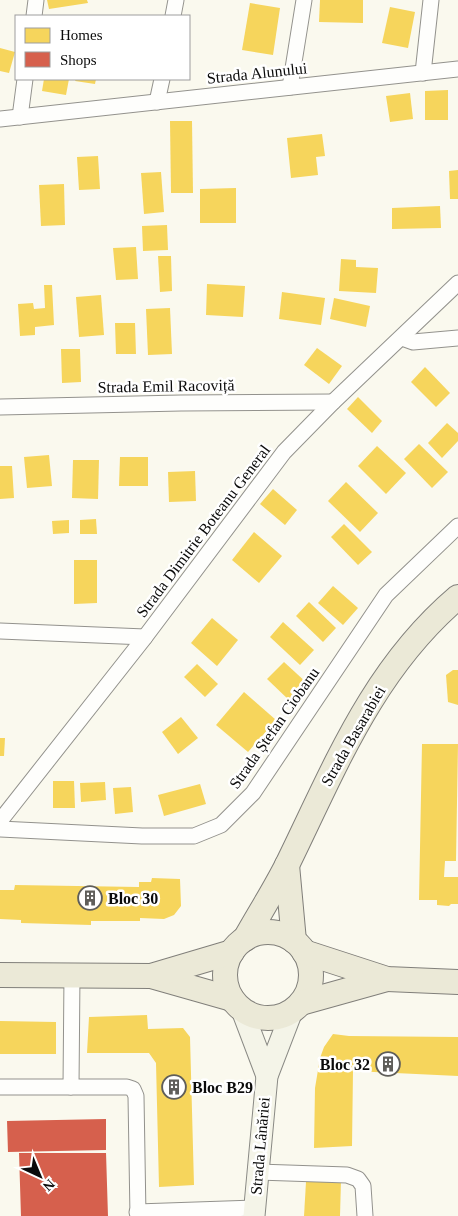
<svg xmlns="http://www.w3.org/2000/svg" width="458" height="1216" font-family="Georgia,serif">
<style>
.homes{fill:#f6d55c}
.shops{fill:#d6604d}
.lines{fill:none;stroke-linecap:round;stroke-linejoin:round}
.street-casing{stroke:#93928d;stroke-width:17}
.secondary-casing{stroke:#898984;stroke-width:23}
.primary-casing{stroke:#807f7a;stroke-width:26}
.street{stroke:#fefefc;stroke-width:15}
.secondary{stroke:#f4f4e8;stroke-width:21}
.primary{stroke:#ebe9d7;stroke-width:24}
.labels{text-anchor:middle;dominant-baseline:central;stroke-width:5;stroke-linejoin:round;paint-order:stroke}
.street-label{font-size:16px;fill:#0b0b0b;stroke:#fff}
.poi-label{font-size:16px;font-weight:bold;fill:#0b0b0b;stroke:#fff;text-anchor:start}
</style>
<rect width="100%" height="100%" fill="#faf9ee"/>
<g class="homes">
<polygon points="47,0 87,0 88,3 49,9"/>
<polygon points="320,0 363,0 363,23 319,22"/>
<polygon points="250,3 280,8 273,55 242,50"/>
<polygon points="390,7 415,12 408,48 382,43"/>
<polygon points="0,48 15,52 9,73 0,71"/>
<polygon points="44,79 69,79 66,95 42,91"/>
<polygon points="76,79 96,79 95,84 75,81"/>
<polygon points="448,90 448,120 425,120 425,91"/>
<polygon points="410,93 413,119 390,122 386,96"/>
<polygon points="170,121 192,121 193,193 171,193"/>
<polygon points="322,134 325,156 316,157 318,175 291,178 287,138"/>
<polygon points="98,156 100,189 79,190 77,157"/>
<polygon points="458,170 458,199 450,199 449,171"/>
<polygon points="161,172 164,212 144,214 141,173"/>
<polygon points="64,184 65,225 41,226 39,185"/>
<polygon points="236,188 236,223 200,223 200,189"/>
<polygon points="440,206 441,228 392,229 392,208"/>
<polygon points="167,225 168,250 143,251 142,226"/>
<polygon points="136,247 138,279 116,280 113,248"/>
<polygon points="158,256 171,256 172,291 160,292"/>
<polygon points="341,259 356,260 356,267 378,268 376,293 339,291"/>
<polygon points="207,284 245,286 243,317 206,315"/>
<polygon points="44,285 52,285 54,325 35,327 35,335 20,336 18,304 33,303 34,309 45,308"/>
<polygon points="282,292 325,298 321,325 279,319"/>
<polygon points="101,295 104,335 79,337 76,297"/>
<polygon points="334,298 370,306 366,327 330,319"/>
<polygon points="170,308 172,354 148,355 146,309"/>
<polygon points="115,323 135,323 136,354 116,354"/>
<polygon points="317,348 342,366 329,384 304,365"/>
<polygon points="61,349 80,349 81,382 62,383"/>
<polygon points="425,367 450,393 436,407 411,382"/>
<polygon points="358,397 382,421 372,433 347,409"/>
<polygon points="447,423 458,433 458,441 442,458 428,443"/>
<polygon points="419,444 448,472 432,488 404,459"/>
<polygon points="377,446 406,473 386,494 358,466"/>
<polygon points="49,455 52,486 27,488 24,457"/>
<polygon points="120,457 148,457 148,486 119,486"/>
<polygon points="73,460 99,460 98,499 72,498"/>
<polygon points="0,466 12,466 14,498 0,499"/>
<polygon points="195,471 196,501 169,502 168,472"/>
<polygon points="346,482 378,513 360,532 328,501"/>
<polygon points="273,489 297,510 285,525 260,504"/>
<polygon points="96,519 97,534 80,534 80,520"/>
<polygon points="69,520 69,533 53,534 52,521"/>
<polygon points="344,524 372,552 358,565 331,537"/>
<polygon points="254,532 282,556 259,583 232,560"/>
<polygon points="74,560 97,560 97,603 74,604"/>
<polygon points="333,586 358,608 343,625 318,603"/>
<polygon points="309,602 336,628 323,642 296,616"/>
<polygon points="212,618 238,640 217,666 191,643"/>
<polygon points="283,622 314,650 300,665 270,637"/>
<polygon points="284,662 308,684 291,702 267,679"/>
<polygon points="197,664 218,684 205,697 184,677"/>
<polygon points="453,670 458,670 458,705 448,702 446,675"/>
<polygon points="244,692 276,720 248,752 216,725"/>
<polygon points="181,717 198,738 178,754 162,732"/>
<polygon points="0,738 5,738 4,756 0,756"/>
<polygon points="422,744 458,744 456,861 445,861 444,877 458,877 458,904 451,904 449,906 437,905 437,900 419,900"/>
<polygon points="53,781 74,781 75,808 53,808"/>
<polygon points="105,782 106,800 81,802 80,783"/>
<polygon points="200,784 206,804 164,816 158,795"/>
<polygon points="131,787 133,812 115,814 113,788"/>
<polygon points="152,878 180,879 181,906 174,915 164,919 140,918 140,921 91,921 91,925 21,923 21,920 0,919 0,890 14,890 15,885 139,887 139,882 151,882"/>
<polygon points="147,1015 148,1029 183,1028 190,1037 194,1185 159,1187 156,1063 149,1053 87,1053 89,1017"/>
<polygon points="0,1021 56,1022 56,1054 0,1054"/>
<polygon points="333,1034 349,1036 458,1037 458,1076 353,1071 352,1146 314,1148 315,1088 320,1058 324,1047"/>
<polygon points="341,1180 340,1216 304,1216 306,1182"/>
</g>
<g class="shops">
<polygon points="106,1119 106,1150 8,1152 7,1121"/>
<polygon points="19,1153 106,1153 108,1216 21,1216"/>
</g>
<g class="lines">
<g class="street-casing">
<g id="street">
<polyline points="34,16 36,0"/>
<polyline points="173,16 176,0"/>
<polyline points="423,73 431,0"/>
<polyline points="290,87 304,0"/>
<polyline points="157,102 162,79"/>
<polyline points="20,117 25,79"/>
<polyline points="0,119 458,69"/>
<polyline points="402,338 413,342 458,338"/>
<polyline points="0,407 181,403 333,402"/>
<polyline points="0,631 145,637"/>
<polyline points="0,821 145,637 284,452 333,402 458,283"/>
<polyline points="0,829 142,836 194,836 221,825 253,793 386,595 458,526"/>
<polyline points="0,1087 127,1087 133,1089 136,1096 138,1216"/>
<polyline points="71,1087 72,975"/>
<polyline points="258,1172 347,1175 358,1179 363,1186 365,1216"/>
<polyline points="137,1212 255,1208"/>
</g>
</g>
<g class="secondary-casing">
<g id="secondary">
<polyline points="242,1010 267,1076"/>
<polyline points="254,1216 267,1076 292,1011"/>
</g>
</g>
<g class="primary-casing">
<g id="primary">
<polyline points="287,865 294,941"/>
<circle cx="268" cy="975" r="43"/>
<path d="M245,939C259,914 275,889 288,863C335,767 373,669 458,597"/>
<polyline points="304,952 387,979 458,982"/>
<polyline points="0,975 151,976 232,999"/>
<polyline points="151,976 232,952"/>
<polyline points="301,1003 387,979"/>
</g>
</g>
<use href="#street" class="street"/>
<use href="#secondary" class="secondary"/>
<use href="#primary" class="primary"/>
</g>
<defs>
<g id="building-ring" transform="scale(1.25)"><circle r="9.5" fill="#fff" stroke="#5f5e5a" stroke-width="1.5"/><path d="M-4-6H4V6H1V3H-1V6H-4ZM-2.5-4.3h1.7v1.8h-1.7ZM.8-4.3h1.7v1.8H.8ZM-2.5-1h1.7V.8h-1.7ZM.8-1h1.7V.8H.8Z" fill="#5f5e5a"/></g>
</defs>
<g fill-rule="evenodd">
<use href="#building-ring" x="90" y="898"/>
<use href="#building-ring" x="388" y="1064"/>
<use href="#building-ring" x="174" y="1087"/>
</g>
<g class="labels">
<g class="street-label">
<text transform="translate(257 73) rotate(-6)">Strada Alunului</text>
<text transform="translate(166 386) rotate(-1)">Strada Emil Racoviță</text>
<text transform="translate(203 531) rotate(-53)">Strada Dimitrie Boteanu General</text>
<text transform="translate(274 728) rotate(-55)">Strada Ștefan Ciobanu</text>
<text transform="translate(353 736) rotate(-60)">Strada Basarabiei</text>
<text transform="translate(260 1146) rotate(-85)">Strada Lânăriei</text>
</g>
<g class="poi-label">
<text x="108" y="898">Bloc 30</text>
<text x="370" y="1064" text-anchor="end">Bloc 32</text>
<text x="192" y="1087">Bloc B29</text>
</g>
</g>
<rect x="15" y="15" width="175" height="65" fill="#ffffff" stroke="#9d9d9d"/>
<rect x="25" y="28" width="25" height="15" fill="#f6d55c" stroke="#9d9d9d"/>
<text x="60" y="40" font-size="15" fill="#0b0b0b">Homes</text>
<rect x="25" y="52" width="25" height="15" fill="#d6604d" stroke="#9d9d9d"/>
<text x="60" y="65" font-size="15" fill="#0b0b0b">Shops</text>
<g transform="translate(40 1176) rotate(136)" stroke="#ffffff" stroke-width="4" paint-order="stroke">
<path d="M0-4L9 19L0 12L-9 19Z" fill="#0b0b0b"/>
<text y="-8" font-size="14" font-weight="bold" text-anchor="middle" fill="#0b0b0b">N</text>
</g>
</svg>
